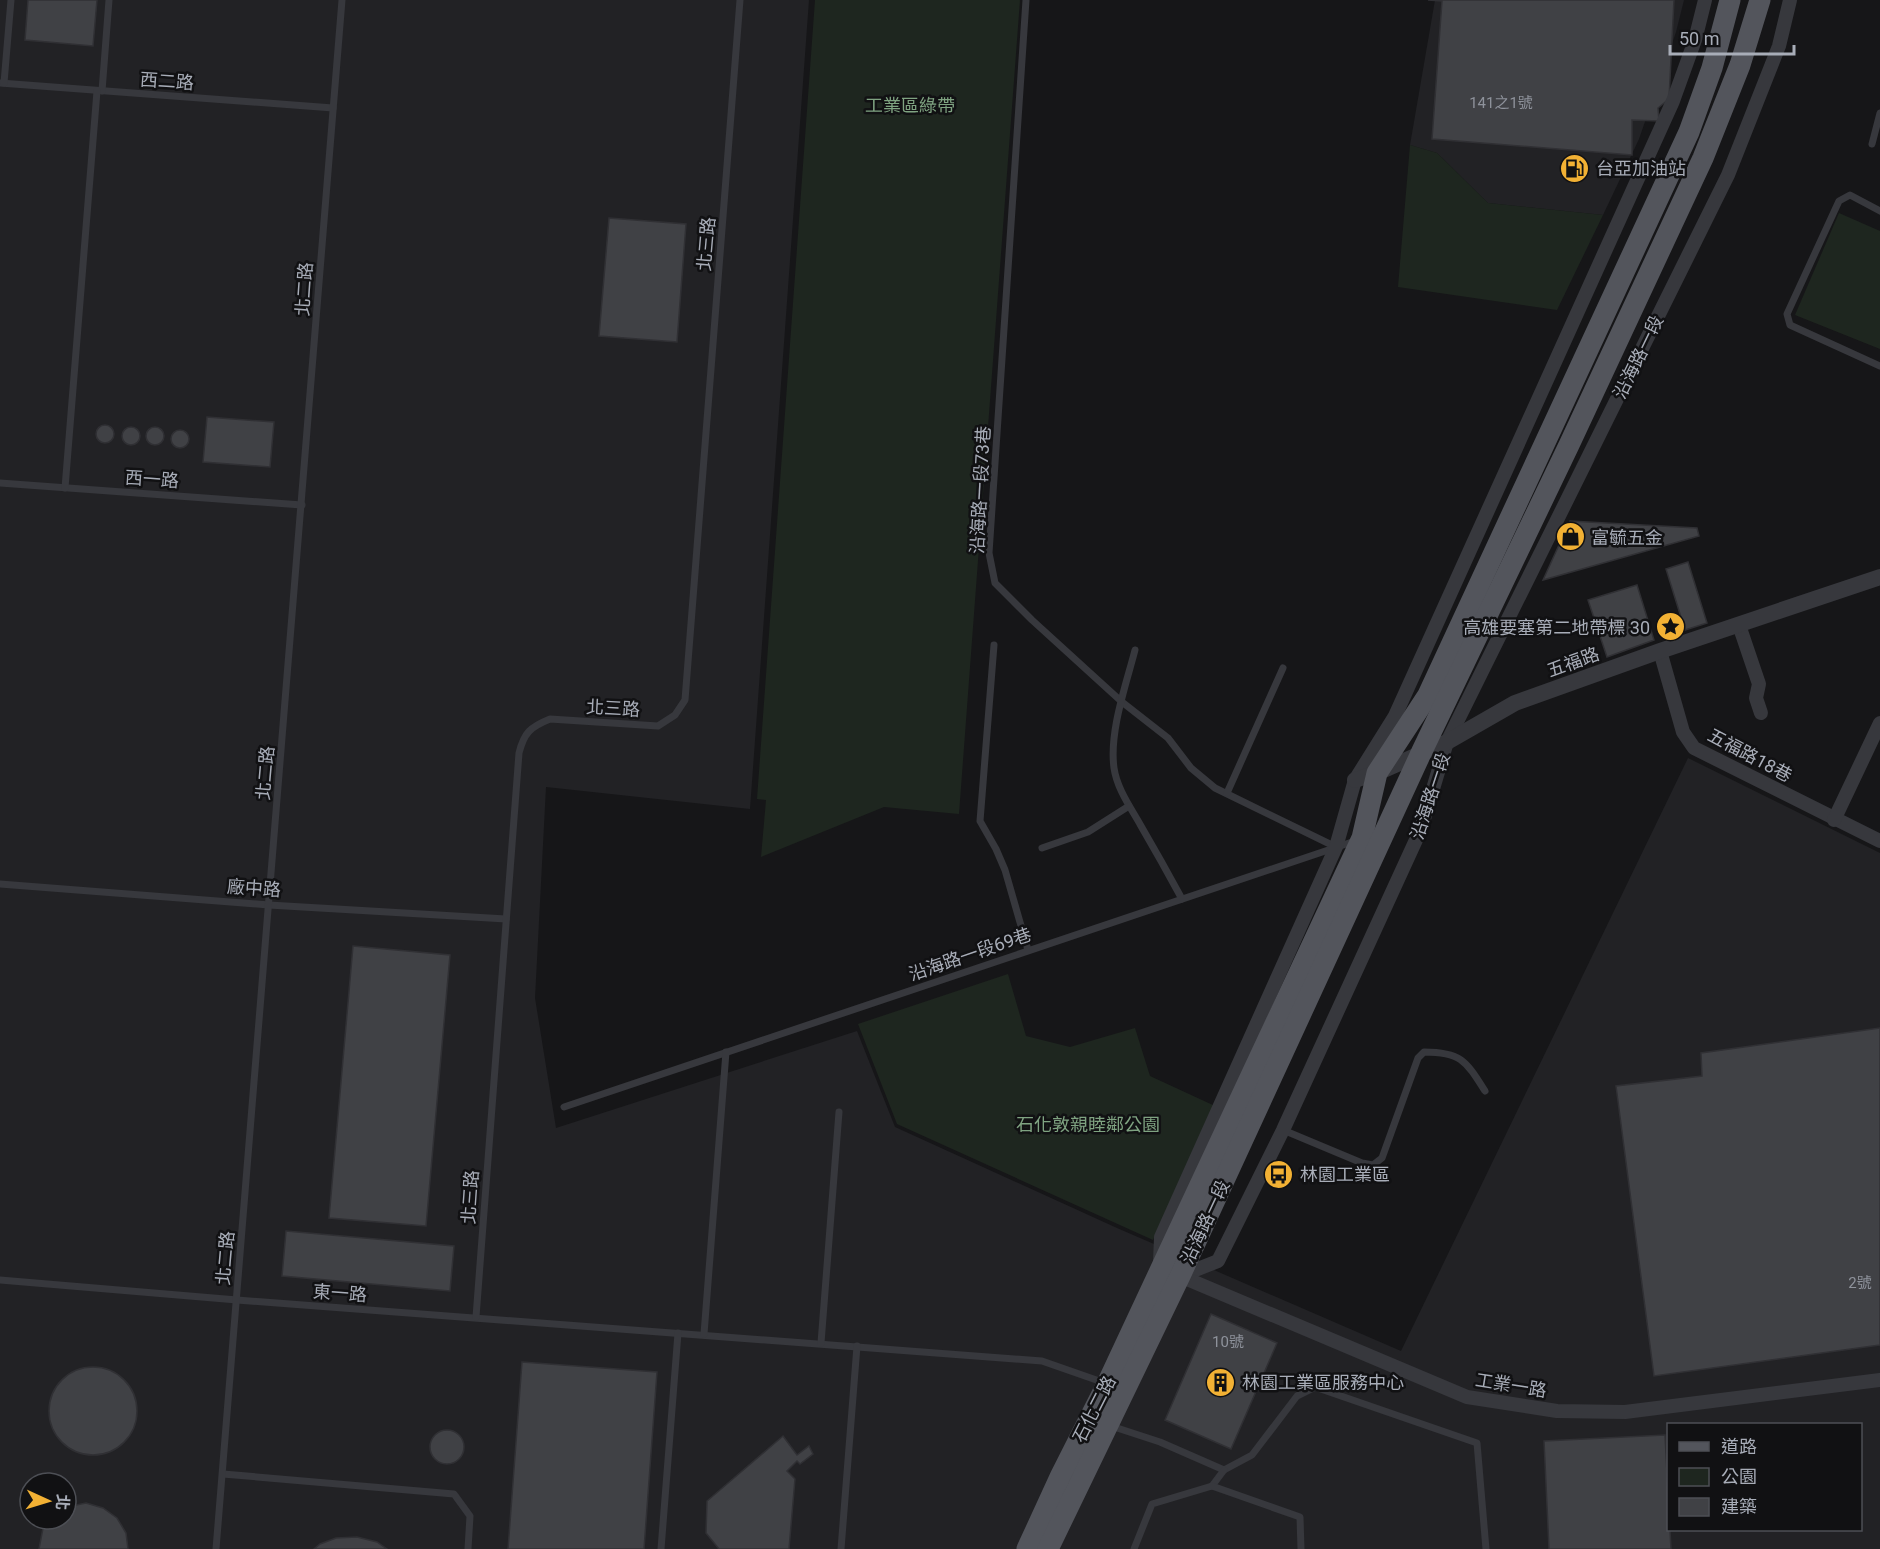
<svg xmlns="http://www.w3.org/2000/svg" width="1880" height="1549" font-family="Roboto,'Noto Sans TC',sans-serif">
	<rect width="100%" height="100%" fill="#161618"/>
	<g fill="#222225" fill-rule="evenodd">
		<path d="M0,0H809L750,809L546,787L535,998L556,1128L857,1031L895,1127L1117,1228L1401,1351L1688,758L1880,853V1549H0ZM1668,1424H1860V1530H1668ZM30,1483H66V1519H30Z"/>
		<path d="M1435,0H1684L1676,32L1639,139L1603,215L1488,203L1437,153L1410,145Z"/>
	</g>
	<g fill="#1e261f">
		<path d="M815,0H1020L959,814L884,807L761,857L766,800L757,799Z"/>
		<path d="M1410,145L1437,153L1488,203L1603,215L1557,310L1398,287Z"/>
		<path d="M1839,213L1880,231V349L1795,315Z"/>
		<path d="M1008,974L1026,1036L1070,1047L1135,1028L1150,1076L1215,1106L1153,1240L897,1124L858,1024Z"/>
	</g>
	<g fill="#404145" stroke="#303034" stroke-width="1.5">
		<path d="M28,0H97L93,46L25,40Z"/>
		<path d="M1428,0H1674L1669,99L1658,108L1659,121L1632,120V155L1432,139L1442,1Z"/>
		<path d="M609,218L686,224L677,342L599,336Z"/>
		<path d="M207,417L274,422L270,467L203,462Z"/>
		<circle cx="105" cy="434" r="9"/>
		<circle cx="155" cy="436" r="9"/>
		<circle cx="131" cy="436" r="9"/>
		<circle cx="180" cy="439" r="9"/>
		<path d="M1570,521L1697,528L1699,536L1543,580Z"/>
		<path d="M1688,562L1707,623L1685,630L1666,569Z"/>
		<path d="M1637,585L1654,640L1607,657L1588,600Z"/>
		<path d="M353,946L450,955L426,1226L329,1218Z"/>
		<path d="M1880,1028V1345L1654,1376L1616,1086L1702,1076L1701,1053Z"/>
		<path d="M286,1231L454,1246L450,1291L282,1276Z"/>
		<path d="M1211,1314L1277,1343L1231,1449L1165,1420Z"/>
		<path d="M522,1362L657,1372L644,1549H508Z"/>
		<circle cx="93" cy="1411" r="44"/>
		<circle cx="447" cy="1447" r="17"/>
		<path d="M1665,1435L1671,1549H1549L1544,1441Z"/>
		<path d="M783,1436L797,1455L809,1446L813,1454L800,1464L797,1461L787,1471L795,1479L789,1549H719L706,1533L707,1501Z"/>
		<path d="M86,1503L103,1508L117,1518L126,1533L128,1549H39L43,1528L50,1519H66V1507Z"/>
		<path d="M357,1537L377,1542L387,1549H314L320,1544L336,1538Z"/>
	</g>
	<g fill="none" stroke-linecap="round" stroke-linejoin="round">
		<g stroke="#37383d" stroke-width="7">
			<path d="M1026,0L989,553L995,583L1032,620L1122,702L1168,738L1191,768L1215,788L1336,847"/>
			<path d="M0,83L333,108"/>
			<path d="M4,83L11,0"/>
			<path d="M102,91L109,0"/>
			<path d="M1872,144L1880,113"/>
			<path d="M1880,211L1850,195L1839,201L1787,314L1790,325L1880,366"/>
			<path d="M0,483L302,505"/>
			<path d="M65,488L97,91"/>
			<path d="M994,645L980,821L996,849L1005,870L1028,950"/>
			<path d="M1135,650C1126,685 1109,732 1114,768C1117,789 1131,808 1141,826C1155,850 1169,875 1182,899"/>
			<path d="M1227,793L1283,668"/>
			<path d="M1042,848L1088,832L1129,806"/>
			<path d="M0,884L269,905L506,919"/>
			<path d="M564,1107L1355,841"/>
			<path d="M1283,1130L1362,1163L1373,1165L1382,1158L1418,1058L1424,1052C1461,1052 1466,1061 1485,1091"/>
			<path d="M0,1280L237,1300L1042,1361L1105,1383"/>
			<path d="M476,1317L519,753C524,733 530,727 550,719L658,726L675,715L685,700L740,0"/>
			<path d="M704,1334L726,1052"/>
			<path d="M821,1343L839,1112"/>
			<path d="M1111,1426L1160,1442L1224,1470L1252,1455L1297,1396L1315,1387L1477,1443L1486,1549"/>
			<path d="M223,1474L454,1494L470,1516L468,1549"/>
			<path d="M1212,1486L1224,1470"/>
			<path d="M216,1549L342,0"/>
			<path d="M661,1549L678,1333"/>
			<path d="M841,1549L857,1346"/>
			<path d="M1134,1549L1152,1504L1212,1486L1300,1517L1301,1549"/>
		</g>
		<g stroke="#37383d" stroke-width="14">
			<path d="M1739,625L1759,684L1756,698L1761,713"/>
			<path d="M1660,651L1683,732L1694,748L1880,841"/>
			<path d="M1834,820L1880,723"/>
			<path d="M1160,1262L1161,1237L1336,847L1355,780L1395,716L1673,101L1695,40L1705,0"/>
			<path d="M1180,1276L1218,1261L1283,1130L1421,829L1447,742L1728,175L1779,46L1790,0"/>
			<path d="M1180,1276L1467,1397L1557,1411L1625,1412L1880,1380"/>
		</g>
		<path stroke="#37383d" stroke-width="16" d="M1355,780L1377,773L1447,742L1515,703L1660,651L1880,577"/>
		<g stroke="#53555c" stroke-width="21">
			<path d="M1027,1549L1061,1475L1107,1384L1362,838L1377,773L1428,695L1689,132L1712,68L1730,0"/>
			<path d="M1048,1549L1180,1276L1422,751L1569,445L1703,158L1740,65L1760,0"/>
		</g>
	</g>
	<defs>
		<symbol id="fuel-disc" viewBox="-11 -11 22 22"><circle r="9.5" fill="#f2b134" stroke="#111113"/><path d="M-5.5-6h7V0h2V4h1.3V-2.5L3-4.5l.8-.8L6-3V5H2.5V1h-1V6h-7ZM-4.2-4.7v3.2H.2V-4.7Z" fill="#111"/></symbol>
		<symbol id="shop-disc" viewBox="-11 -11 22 22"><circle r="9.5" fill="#f2b134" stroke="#111113"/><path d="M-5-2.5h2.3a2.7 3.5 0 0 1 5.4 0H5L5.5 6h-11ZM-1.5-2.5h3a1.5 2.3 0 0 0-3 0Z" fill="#111"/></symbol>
		<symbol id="sight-disc" viewBox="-11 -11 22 22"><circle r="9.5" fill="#f2b134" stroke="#111113"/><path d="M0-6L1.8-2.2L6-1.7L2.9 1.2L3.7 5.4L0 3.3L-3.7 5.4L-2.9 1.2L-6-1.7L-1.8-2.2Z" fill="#111"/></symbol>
		<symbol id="bus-disc" viewBox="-11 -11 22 22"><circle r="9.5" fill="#f2b134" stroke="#111113"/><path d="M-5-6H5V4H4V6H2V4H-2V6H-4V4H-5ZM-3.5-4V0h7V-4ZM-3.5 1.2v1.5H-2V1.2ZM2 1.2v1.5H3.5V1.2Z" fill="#111"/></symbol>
		<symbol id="building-disc" viewBox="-11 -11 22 22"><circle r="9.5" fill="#f2b134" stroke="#111113"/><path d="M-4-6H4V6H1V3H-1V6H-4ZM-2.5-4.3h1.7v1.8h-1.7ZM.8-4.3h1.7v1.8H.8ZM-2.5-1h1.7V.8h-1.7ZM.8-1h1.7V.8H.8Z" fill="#111"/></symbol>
	</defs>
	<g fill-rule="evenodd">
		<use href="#fuel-disc" x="1558" y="152" width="33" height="33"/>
		<use href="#shop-disc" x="1554" y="520" width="33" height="33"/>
		<use href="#sight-disc" x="1654" y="610" width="33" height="33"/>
		<use href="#bus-disc" x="1262" y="1158" width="33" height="33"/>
		<use href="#building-disc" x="1204" y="1366" width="33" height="33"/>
	</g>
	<g text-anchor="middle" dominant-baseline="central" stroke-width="5" stroke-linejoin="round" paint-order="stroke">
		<g font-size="15" fill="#8e929b">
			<text x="1501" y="103">141之1號</text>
			<text x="1860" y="1283">2號</text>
			<text x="1228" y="1342">10號</text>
		</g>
		<g font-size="18" fill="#a8adb8" stroke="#111113">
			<text transform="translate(167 81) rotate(4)">西二路</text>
			<text transform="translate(706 244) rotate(-85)">北三路</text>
			<text transform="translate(304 289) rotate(-86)">北二路</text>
			<text transform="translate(1638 357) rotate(-64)">沿海路一段</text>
			<text transform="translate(152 479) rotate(4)">西一路</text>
			<text transform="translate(980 490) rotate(-87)">沿海路一段73巷</text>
			<text transform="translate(1573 662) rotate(-20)">五福路</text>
			<text transform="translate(613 708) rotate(3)">北三路</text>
			<text transform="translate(1750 755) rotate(28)">五福路18巷</text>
			<text transform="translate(265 773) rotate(-85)">北二路</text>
			<text transform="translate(1430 796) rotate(-72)">沿海路一段</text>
			<text transform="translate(254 888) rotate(4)">廠中路</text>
			<text transform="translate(970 954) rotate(-19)">沿海路一段69巷</text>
			<text transform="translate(470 1197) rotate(-86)">北三路</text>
			<text transform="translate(1205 1222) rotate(-65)">沿海路一段</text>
			<text transform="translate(225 1258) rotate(-85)">北二路</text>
			<text transform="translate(340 1293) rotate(4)">東一路</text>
			<text transform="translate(1511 1385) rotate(9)">工業一路</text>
			<text transform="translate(1094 1409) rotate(-63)">石化二路</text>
		</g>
		<g font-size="18" fill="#7fa381" stroke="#111113">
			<text x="910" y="105">工業區綠帶</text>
			<text x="1088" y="1124">石化敦親睦鄰公園</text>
		</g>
		<g font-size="18" fill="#a8adb8" stroke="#111113" text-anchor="start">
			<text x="1596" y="168">台亞加油站</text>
			<text x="1591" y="537">富毓五金</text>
			<text x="1650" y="627" text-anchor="end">高雄要塞第二地帶標 30</text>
			<text x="1300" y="1174">林園工業區</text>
			<text x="1242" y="1382">林園工業區服務中心</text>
		</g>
	</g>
	<rect x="1667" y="1423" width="195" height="108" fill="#111113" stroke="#4d4f55" stroke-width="1.5"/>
	<rect x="1679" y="1442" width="30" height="9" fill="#53555c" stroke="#4d4f55" stroke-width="1.5"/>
	<text x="1721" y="1453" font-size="18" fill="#a8adb8">道路</text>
	<rect x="1679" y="1468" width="30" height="18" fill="#1e261f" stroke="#4d4f55" stroke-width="1.5"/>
	<text x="1721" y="1483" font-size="18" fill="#a8adb8">公園</text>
	<rect x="1679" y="1498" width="30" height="18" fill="#404145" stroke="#4d4f55" stroke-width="1.5"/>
	<text x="1721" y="1513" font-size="18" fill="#a8adb8">建築</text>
	<g transform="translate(48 1501) rotate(94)"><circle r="28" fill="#111113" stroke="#4d4f55" stroke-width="1.5"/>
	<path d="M0-4.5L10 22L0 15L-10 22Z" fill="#f2b134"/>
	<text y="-9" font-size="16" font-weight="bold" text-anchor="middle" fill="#a8adb8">北</text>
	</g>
	<path d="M1670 45v9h124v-9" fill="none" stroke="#a8adb8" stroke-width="3"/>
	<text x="1679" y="45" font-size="18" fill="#a8adb8" stroke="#111113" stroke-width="4.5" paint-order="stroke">50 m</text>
</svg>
